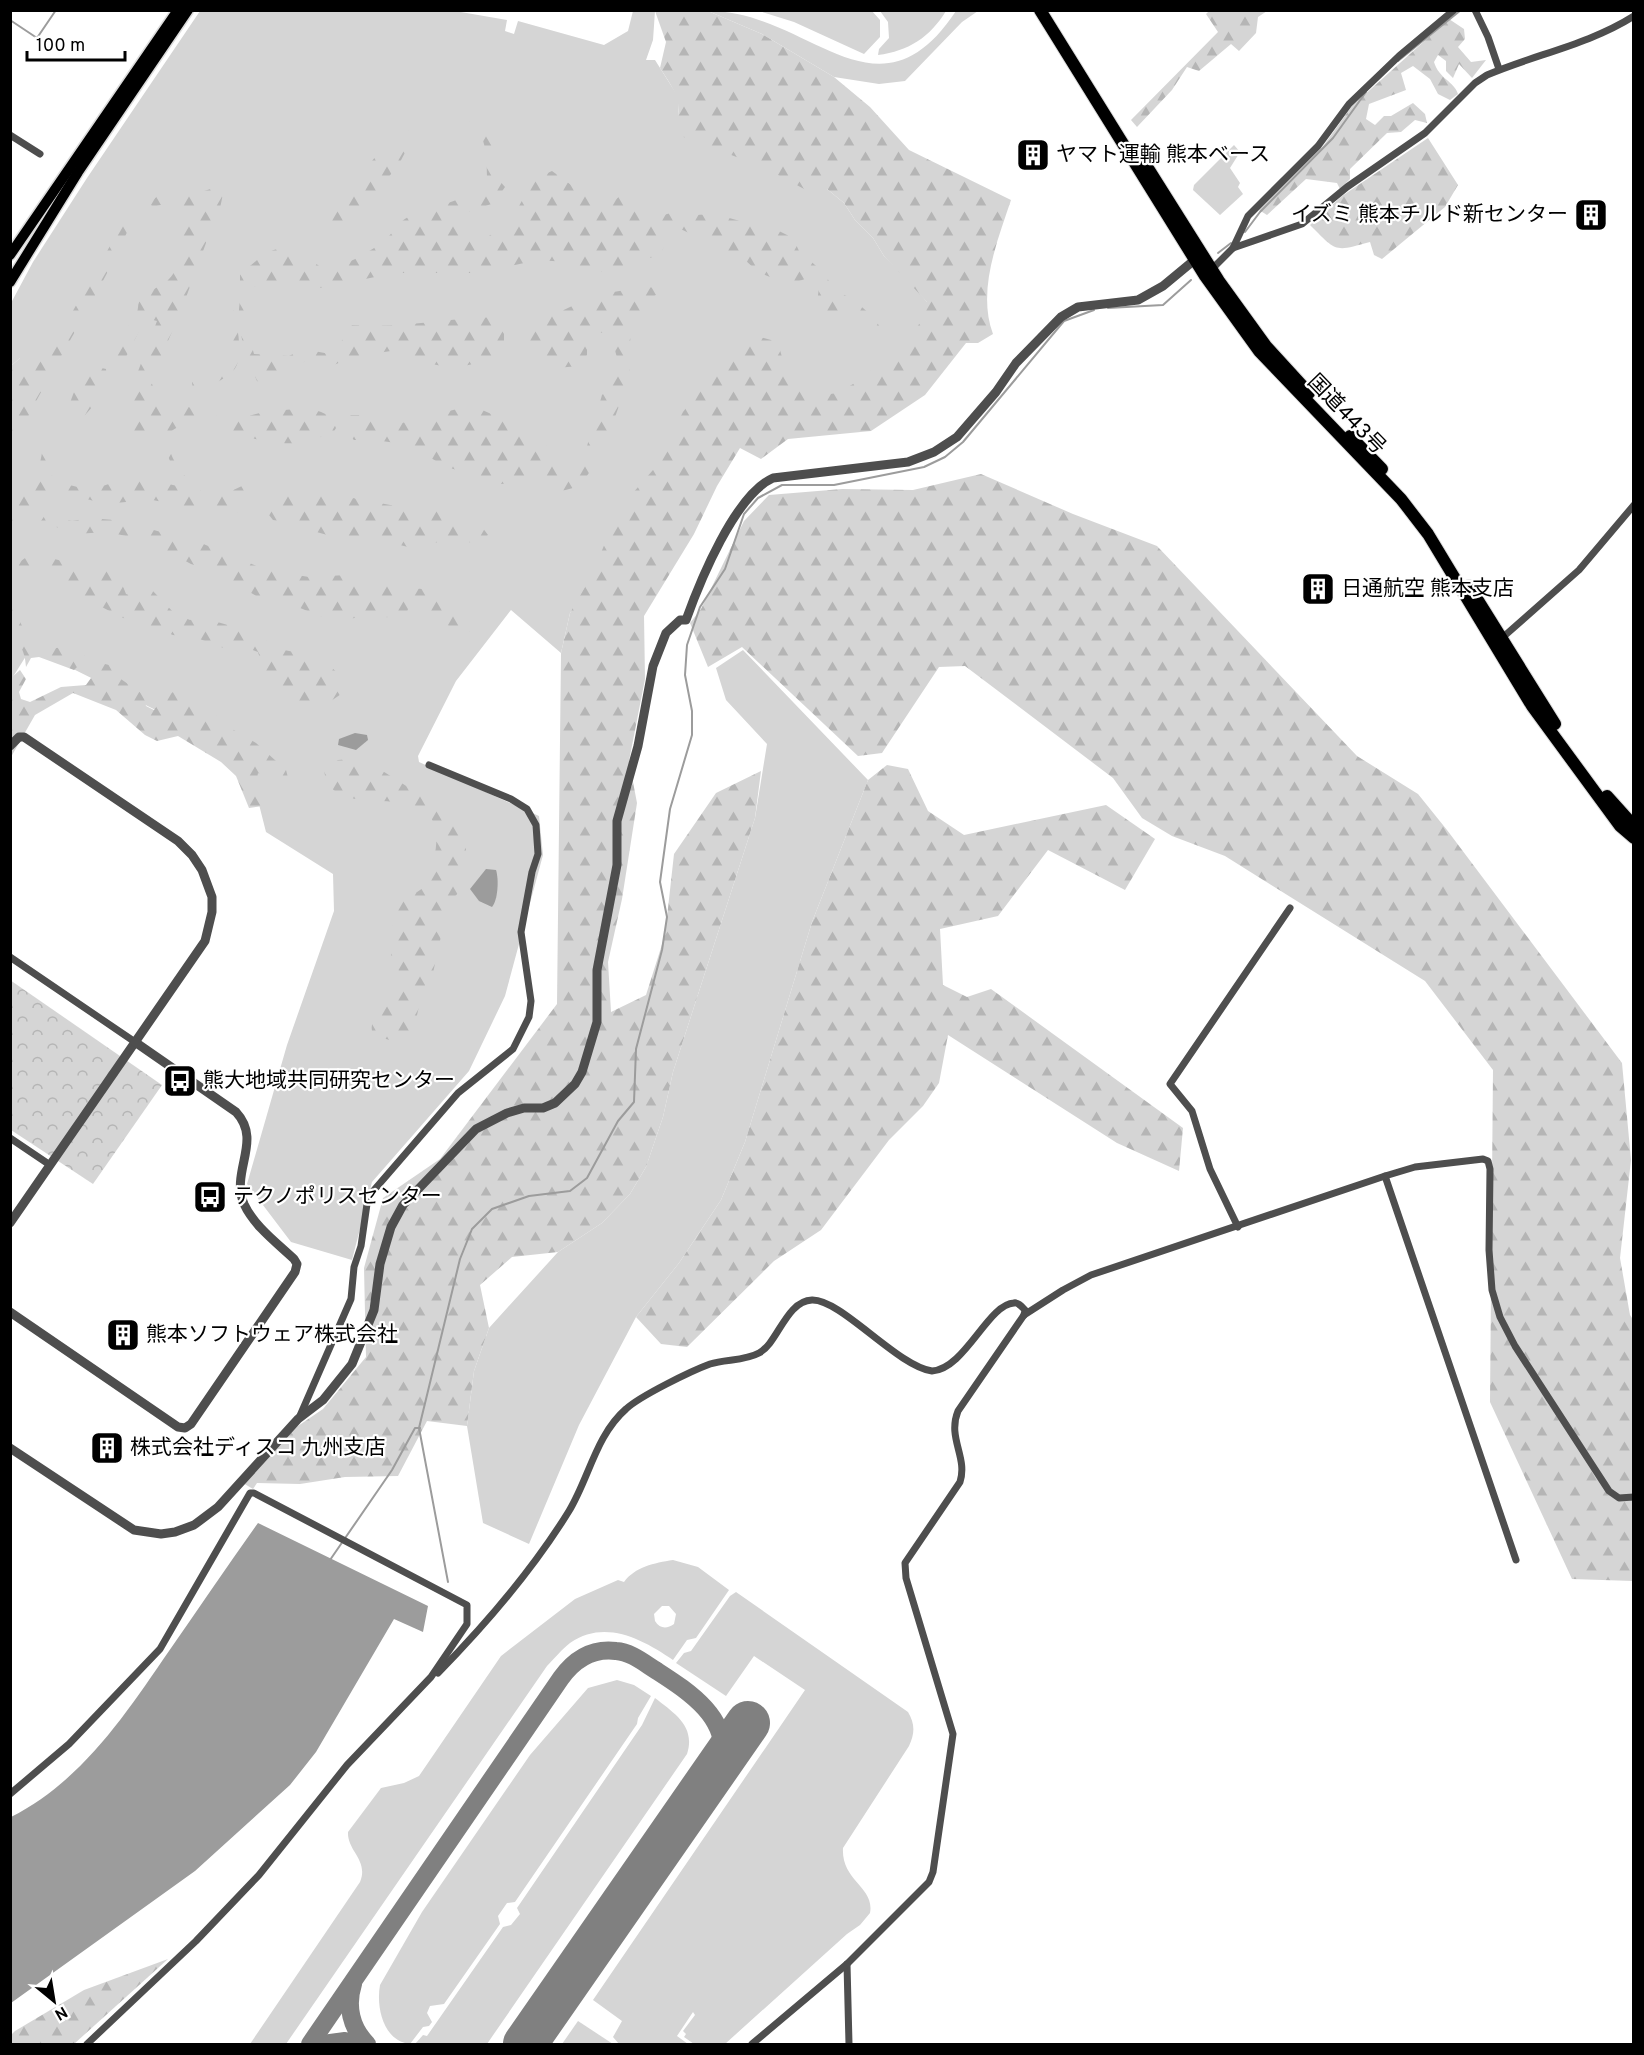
<svg xmlns="http://www.w3.org/2000/svg" width="1644" height="2055" font-family="Overpass,'Noto Sans JP',sans-serif">
	<defs>
		<pattern id="forest-firs" width="22" height="20" patternUnits="userSpaceOnUse" patternTransform="scale(1.5)"><rect width="22" height="20" fill="#d5d5d5"/><path d="M5 1l3.5 6h-7zM16 11l3.5 6h-7z" fill="#b5b5b5"/></pattern>
		<pattern id="park-crowns" width="20" height="18" patternUnits="userSpaceOnUse" patternTransform="scale(1.5)"><rect width="20" height="18" fill="#d5d5d5"/><path d="M2 6a3 3 0 1 1 6 0M12 15a3 3 0 1 1 6 0" fill="none" stroke="#b5b5b5"/></pattern>
	</defs>
	<rect width="100%" height="100%" fill="#fff"/>
	<g fill="#d5d5d5" fill-rule="evenodd">
		<path d="M200,11H455L507,20L505,31L514,34L518,21L604,45L628,31L633,11H655L653,40L646,60H655L679,98L678,120L827,189L844,203L855,220L873,238L884,256L904,275L945,323L820,422L755,357L570,613L561,653L511,610L456,681L418,756L419,762L539,816L543,855L505,996L469,1071L372,1182L352,1260L291,1242L247,1184L287,1045L334,911L333,874L266,832L251,773L238,751L31,648L11,680V414L20,358L11,366V303L33,262L87,178Z"/>
		<path d="M708,11C809,10 877,130 956,11H978L962,22L905,81L879,84L834,77L762,34Z"/>
		<path d="M759,11H872L880,20V37L864,54L794,22Z"/>
		<path d="M880,11H946C930,37 909,51 878,55L879,49L889,38L888,22Z"/>
		<path d="M1234,145L1240,152L1230,168L1240,183L1238,187L1243,194L1220,215L1193,190L1194,185Z"/>
		<path d="M743,650L868,780L812,922L745,1142L721,1200L679,1263L636,1317L579,1425L529,1544L483,1523L467,1426L474,1371L489,1328L558,1252L602,1223L630,1194L646,1167L663,1117L673,1072L755,818L767,744L726,700L716,668Z"/>
		<path d="M673,1560L698,1567L729,1590L696,1638L687,1640L673,1660C642,1639 605,1619 570,1643C562,1649 554,1659 547,1666L286,2044H250L360,1882C369,1860 347,1851 348,1832L381,1788L404,1783L419,1776L501,1656L575,1599L618,1580L624,1582C635,1567 654,1563 673,1560ZM662,1606H669L676,1614L674,1624C667,1629 660,1629 655,1621L654,1614Z"/>
		<path d="M736,1592L908,1712C915,1724 915,1733 909,1746L843,1848C841,1881 875,1887 870,1913L860,1925L847,1934L725,2044H694L684,2037L686,2034L683,2031L695,2015L693,2012L677,2036L688,2044H619L613,2037L622,2021L593,2000L805,1690L754,1656L726,1696L676,1663L684,1653L691,1651L730,1596Z"/>
		<path d="M617,1680L634,1685L651,1696L638,1718L637,1724L515,1902L507,1903L498,1916L500,1924L444,2004L430,2006L427,2013L432,2022L429,2026L423,2027L410,2044C383,2041 376,2007 380,1985L422,1912L530,1755L588,1688Z"/>
		<path d="M655,1698C674,1713 696,1726 687,1754L487,2044H415L423,2035L427,2036L503,1927L511,1925L520,1914L517,1908L642,1725Z"/>
		<path d="M578,2021L613,2044H562Z"/>
	</g>
	<g fill="url(#forest-firs)">
		<path d="M655,11H708L762,34L834,77L870,107L909,150L1011,200C997,242 977,291 993,334L978,343H966L925,395L871,431L788,439L761,459L740,448L717,486L694,534L644,616L645,679L629,761L637,803L622,899L608,962L611,1012L646,995L665,935L674,854L716,793L761,771L755,818L673,1072L663,1117L646,1167L630,1194L602,1223L558,1252L512,1257L480,1285L489,1328L474,1371L467,1426L427,1421L398,1476L345,1477L300,1484L257,1483L253,1489L243,1483L295,1428L323,1409L366,1357L364,1268L383,1198L440,1159L557,1004L561,653L570,613L591,577L610,531L632,494L653,470L683,412L703,386L745,341L756,336L771,340L780,350L786,371L796,387L814,396L838,393L858,381L903,345L923,319L927,302L884,256L873,238L855,220L844,203L827,189L806,190L763,167L673,133C685,103 676,93 660,68L666,42Z"/>
		<path d="M1209,11H1267L1258,17L1256,33L1239,51L1231,44L1199,71L1187,67L1172,90L1137,127L1131,120L1218,32L1206,14Z"/>
		<path d="M1449,19L1464,29L1465,39L1458,47L1471,62L1486,60L1472,78L1459,64L1453,78L1446,71V61L1438,55L1434,62C1439,79 1454,81 1458,94L1450,100L1438,94L1430,79L1413,66L1401,73L1406,90L1369,104L1366,119L1375,125L1384,116H1391L1413,103L1425,114L1427,123L1415,120L1401,132L1387,133L1350,169V179L1340,189L1337,183L1306,179L1267,215L1259,210L1324,145L1352,106Z"/>
		<path d="M476,114L483,117L496,145L498,179L505,187L494,203L455,217V229L463,237H487L509,224L534,179L552,171L600,206L612,203L622,194C636,200 639,211 651,219L680,210L695,215L715,214L740,221L755,219L793,238L799,251L823,272L835,290L854,300L872,316L886,335L888,344L882,343C864,315 847,313 816,312L819,287L808,278L790,284L775,279L758,272L744,259L670,224H663L659,230L666,242L660,255L602,272L583,270L567,262L538,260L479,273H395L315,289L275,283L247,288L240,282V275C275,243 284,239 323,269C346,266 367,254 385,240C393,233 398,222 408,217C434,204 464,203 487,183C487,158 488,134 467,119Z"/>
		<path d="M419,126L399,164L352,223L342,229L328,225L329,214L343,208L360,176L376,156L395,147L404,133Z"/>
		<path d="M1428,138L1458,185L1445,207L1382,259L1374,255L1370,242C1334,252 1337,252 1310,225L1342,196Z"/>
		<path d="M217,187L223,194L220,208L210,223L206,243L181,311L158,364L150,372L149,378L160,400L170,407L181,403L193,391L192,382C201,375 206,379 215,376C245,366 229,328 224,307L225,304L232,305C236,322 247,360 231,373C216,385 198,391 185,406L217,415L214,419C196,417 184,422 169,433C163,458 193,489 214,499L242,486L246,493L237,513L227,517L210,511L137,497L126,502L104,504L63,492L54,494L32,516L11,528V510L24,488L32,483L38,473L43,448L49,447L50,473L57,482L90,490L134,476L186,488L187,485L170,461L157,429L136,440L130,435L128,426L132,416L134,382L157,321L153,320L142,325L122,365L117,368L111,366C104,346 130,330 137,312C139,307 137,303 141,299C150,288 165,287 173,274C180,264 186,236 182,225C179,218 176,216 176,208L164,204L153,207L149,203L160,194L191,195Z"/>
		<path d="M122,225L129,228C101,290 65,347 33,407C23,424 20,444 11,462V366L20,358L50,351Z"/>
		<path d="M644,287L665,288L644,304L630,332L631,364L624,392L611,428L599,444L593,467L580,486L562,491L542,480L501,484L444,466L410,445L375,440H354L345,432L344,422L351,415H370L387,423H402L457,409H480L541,436L558,465L569,467L585,453L602,395L613,384L619,365L613,343L606,333L594,332L587,339V355L579,366L556,368L520,343V331L595,295Z"/>
		<path d="M242,293L246,295L244,319L254,354L289,356L303,349L330,354L339,345L352,325C402,329 451,317 501,317L504,328V346C479,373 431,373 404,349L351,357L330,367L305,361L280,382L268,385L257,381C245,354 233,321 242,293Z"/>
		<path d="M97,367L106,369C108,387 95,405 83,417L75,418L68,411C72,393 80,375 97,367Z"/>
		<path d="M303,409C319,410 330,412 336,428L333,433C322,436 311,441 300,443C286,445 235,438 226,428C249,411 275,410 303,409Z"/>
		<path d="M981,474L1073,514L1157,546L1357,756L1418,794L1447,830L1622,1063L1631,1160L1620,1258L1630,1315L1634,1321L1633,1581L1572,1579L1490,1402L1493,1070L1425,981L1225,856L1172,836L1142,818L1113,778L965,666L939,667L882,753L858,756L742,647L708,667L690,623L701,609L744,521L769,495L842,489L913,490Z"/>
		<path d="M290,494L342,496L417,510L451,508L460,526L482,527L488,535L479,543L442,540L426,547L412,548L364,536H331L273,520L265,510L270,495Z"/>
		<path d="M45,515L72,521L89,518L114,520L150,529L201,543L266,570L309,577L347,575L374,584L422,589L455,616L467,622L481,621L475,632C448,629 434,621 417,600L410,603L407,612L393,617L354,618L341,622L327,619L288,603L258,597L213,571L191,564L148,541L108,532L74,534L41,521Z"/>
		<path d="M28,556L35,557L36,563C32,569 23,573 20,579C9,599 20,640 44,647C59,651 70,643 85,647V659L74,670L39,657L31,658L26,667C25,647 17,644 12,628C5,607 13,583 18,563Z"/>
		<path d="M47,557L96,570L110,567L117,571L126,594L133,596L142,590L151,589L175,614L190,620L200,617L245,630L284,650L320,657L342,677L344,692L331,701L293,712L262,665L258,652L250,649L242,655L197,638L173,635L136,620L123,618L73,592L66,576L45,564L43,559Z"/>
		<path d="M97,662L109,665L115,675L144,695L146,706L154,710L161,700L173,692L184,694L194,702L207,706L227,726L256,743L286,770L290,785L286,789L258,773C255,784 265,792 263,806L249,808L236,776L221,762L178,736L157,741L145,735L116,710L73,693L35,715L11,757V678L20,670L26,679L19,692L21,699L30,702L61,687L86,685L96,671Z"/>
		<path d="M351,759L370,763L422,796L456,824L465,837L466,851L459,892L448,904L433,973L423,989L412,1037L404,1044L386,1039H376C361,1019 389,1008 398,996C400,993 402,987 405,983L391,956L393,943L392,902L395,893L417,892L426,886C476,747 330,840 324,769L338,760Z"/>
		<path d="M887,765L908,769L928,811L964,835L1106,805L1155,839L1125,890L1048,850L998,916L940,929L943,985L967,997L991,989L1183,1128L1179,1171L1117,1143L948,1035L939,1083L923,1106L889,1140L821,1230L774,1261L687,1347L661,1344L636,1317L679,1263L721,1200L745,1142L812,922L868,780Z"/>
		<path d="M168,1959L74,2044H11V2035L15,2031L84,1990Z"/>
	</g>
	<path fill="url(#park-crowns)" d="M10,980L162,1085L93,1184L11,1130Z"/>
	<g fill="#9c9c9c">
		<path d="M355,733L367,735L368,740L356,750L338,745L339,739Z"/>
		<path d="M486,869L496,870C499,879 498,900 492,907L479,901L470,889Z"/>
		<path d="M258,1523L428,1606L423,1632L394,1619L316,1752L290,1785L195,1871L11,2003V1817C82,1781 125,1715 169,1651C199,1608 228,1565 258,1523Z"/>
	</g>
	<g fill="none" stroke-linecap="round" stroke-linejoin="round">
		<g stroke="#9c9c9c" stroke-width="2">
			<path d="M10,20L37,38L56,10"/>
			<path d="M1398,61L1461,10"/>
			<path d="M1245,232L1260,212L1333,138L1366,92"/>
			<path d="M1218,253L1231,243"/>
			<path d="M1108,308L1163,305L1191,280"/>
			<path d="M330,1560L392,1470L415,1428H420"/>
			<path d="M448,1582L419,1428L460,1259L472,1229L492,1209L529,1196L570,1191L587,1178L618,1121L634,1102L636,1049L662,950L667,917L660,882L670,809L692,735V711L685,675L687,645L700,607L725,569L744,514L758,498L782,485H834L924,467L945,457L963,442L1064,321L1094,310"/>
		</g>
		<g stroke="#808080" stroke-width="18">
			<path d="M353,1984C346,2006 351,2028 367,2044"/>
			<path d="M310,2044L561,1678C574,1660 592,1648 616,1651C631,1652 644,1663 657,1671C688,1691 732,1719 721,1763"/>
			<path d="M323,2044L345,2041L361,2044"/>
		</g>
		<path stroke="#808080" stroke-width="44" d="M525,2044L748,1723"/>
		<defs>
			<g id="primary">
				<path d="M10,255L178,10"/>
				<path d="M10,282L78,172L188,10"/>
			</g>
			<g id="trunk">
				<path d="M1040,10L1205,276L1259,351L1401,499L1428,534L1532,706L1620,826L1634,838"/>
				<path d="M1139,154L1219,281L1266,346L1309,393"/>
				<path d="M1350,436L1382,469"/>
				<path d="M1469,586L1555,724"/>
				<path d="M1607,796L1634,826"/>
			</g>
		</defs>
		<use href="#primary" stroke="#dbdbdb" stroke-width="13"/>
		<use href="#trunk" stroke="#dbdbdb" stroke-width="14"/>
		<g stroke="#4e4e4e" stroke-width="7">
			<path d="M1475,10L1488,37L1499,69"/>
			<path d="M10,135L40,154"/>
			<path d="M1233,248L1248,216L1318,146L1349,104L1399,56L1454,10"/>
			<path d="M1212,269L1233,248L1302,224L1347,187L1425,133L1475,83L1487,75C1536,54 1588,45 1634,16"/>
			<path d="M1502,638L1579,570L1634,505"/>
			<path d="M10,957L135,1042"/>
			<path d="M10,1138L50,1165"/>
			<path d="M1385,1176L1516,1560"/>
			<path d="M1238,1227L1210,1169L1192,1111L1170,1084L1290,908"/>
			<path d="M299,1418L351,1299L354,1267L361,1246L368,1197L458,1093L513,1049L529,1017L531,1001L521,932L532,872L538,854L536,825L527,809L511,799L429,765"/>
			<path d="M438,1673C487,1623 532,1571 569,1511C589,1478 596,1435 626,1409C640,1396 691,1371 710,1364C725,1359 745,1361 759,1353C778,1343 786,1301 812,1300C841,1299 897,1366 932,1371C965,1369 988,1304 1014,1303C1018,1302 1022,1307 1025,1310L1024,1315"/>
			<path d="M10,1794L69,1744L160,1649L250,1493H254L467,1605V1624L431,1677L347,1765L259,1875L196,1941L87,2044"/>
			<path d="M847,1964L849,2044"/>
			<path d="M752,2044L847,1964L929,1882L933,1872L953,1734L906,1578L905,1563L960,1482C968,1457 947,1438 958,1411L1024,1315L1063,1290L1091,1275L1385,1176L1415,1167L1483,1159L1488,1161L1490,1169L1489,1250L1492,1290L1500,1317L1515,1346L1609,1491L1619,1498L1634,1497"/>
		</g>
		<g stroke="#4e4e4e" stroke-width="9">
			<path d="M10,746L19,737H24L178,841L192,855L202,870L212,897V912L205,941L10,1223"/>
			<path d="M10,1312L178,1427L185,1428L191,1424L295,1272L297,1264L294,1259C277,1243 254,1226 244,1204C230,1171 263,1141 236,1112L135,1042"/>
			<path d="M10,1448L134,1530L161,1534L175,1532L194,1525L218,1507L298,1419L323,1400L352,1364L374,1310L380,1264L391,1227L403,1205L476,1129L507,1113L524,1108H543L555,1103L575,1084L582,1072L597,1022V970L617,865V821L638,746L653,666L666,633L680,620H686C700,581 735,495 773,478L908,462L934,452L957,437L996,392L1016,363L1061,317L1078,307L1138,300L1163,286L1198,257"/>
		</g>
		<use href="#primary" stroke="#000" stroke-width="10"/>
		<use href="#trunk" stroke="#000" stroke-width="12"/>
	</g>
	<defs>
		<symbol id="building-square" viewBox="-11 -11 22 22"><rect x="-9" y="-9" width="18" height="18" rx="4" fill="#000" stroke="#fff"/><path d="M-4-6H4V6H1V3H-1V6H-4ZM-2.5-4.3h1.7v1.8h-1.7ZM.8-4.3h1.7v1.8H.8ZM-2.5-1h1.7V.8h-1.7ZM.8-1h1.7V.8H.8Z" fill="#fff"/></symbol>
		<symbol id="bus-square" viewBox="-11 -11 22 22"><rect x="-9" y="-9" width="18" height="18" rx="4" fill="#000" stroke="#fff"/><path d="M-5-6H5V4H4V6H2V4H-2V6H-4V4H-5ZM-3.5-4V0h7V-4ZM-3.5 1.2v1.5H-2V1.2ZM2 1.2v1.5H3.5V1.2Z" fill="#fff"/></symbol>
	</defs>
	<g fill-rule="evenodd">
		<use href="#building-square" x="1014" y="136" width="38" height="38"/>
		<use href="#building-square" x="1572" y="196" width="38" height="38"/>
		<use href="#building-square" x="1299" y="570" width="38" height="38"/>
		<use href="#bus-square" x="161" y="1062" width="38" height="38"/>
		<use href="#bus-square" x="191" y="1178" width="38" height="38"/>
		<use href="#building-square" x="104" y="1316" width="38" height="38"/>
		<use href="#building-square" x="88" y="1429" width="38" height="38"/>
	</g>
	<g text-anchor="middle" dominant-baseline="central" stroke-width="4.5" stroke-linejoin="round" paint-order="stroke">
		<g font-size="21" fill="#000" stroke="#fff" text-anchor="start">
			<text x="1056" y="155">ヤマト運輸 熊本ベース</text>
			<text x="1568" y="215" text-anchor="end">イズミ 熊本チルド新センター</text>
			<text x="1341" y="589">日通航空 熊本支店</text>
			<text x="203" y="1081">熊大地域共同研究センター</text>
			<text x="233" y="1197">テクノポリスセンター</text>
			<text x="146" y="1335">熊本ソフトウェア株式会社</text>
			<text x="130" y="1448">株式会社ディスコ 九州支店</text>
		</g>
		<g font-size="21" fill="#000" stroke="#fff">
			<text transform="translate(1346 415) rotate(46)">国道443号</text>
		</g>
	</g>
	<rect width="1644" height="2055" fill="none" stroke="#000000" stroke-width="24"/>
	<g transform="translate(54 2001) rotate(150)" stroke="#ffffff" stroke-width="4.5" paint-order="stroke">
	<path d="M0-4.5L10 22L0 15L-10 22Z" fill="#000000"/>
	<text y="-9" font-size="16" font-weight="bold" text-anchor="middle" fill="#000000">N</text>
	</g>
	<path d="M27 51v9h98v-9" fill="none" stroke="#000000" stroke-width="3"/>
	<text x="36" y="51" font-size="18" fill="#000000" stroke="#ffffff" stroke-width="4.5" paint-order="stroke">100 m</text>
</svg>
